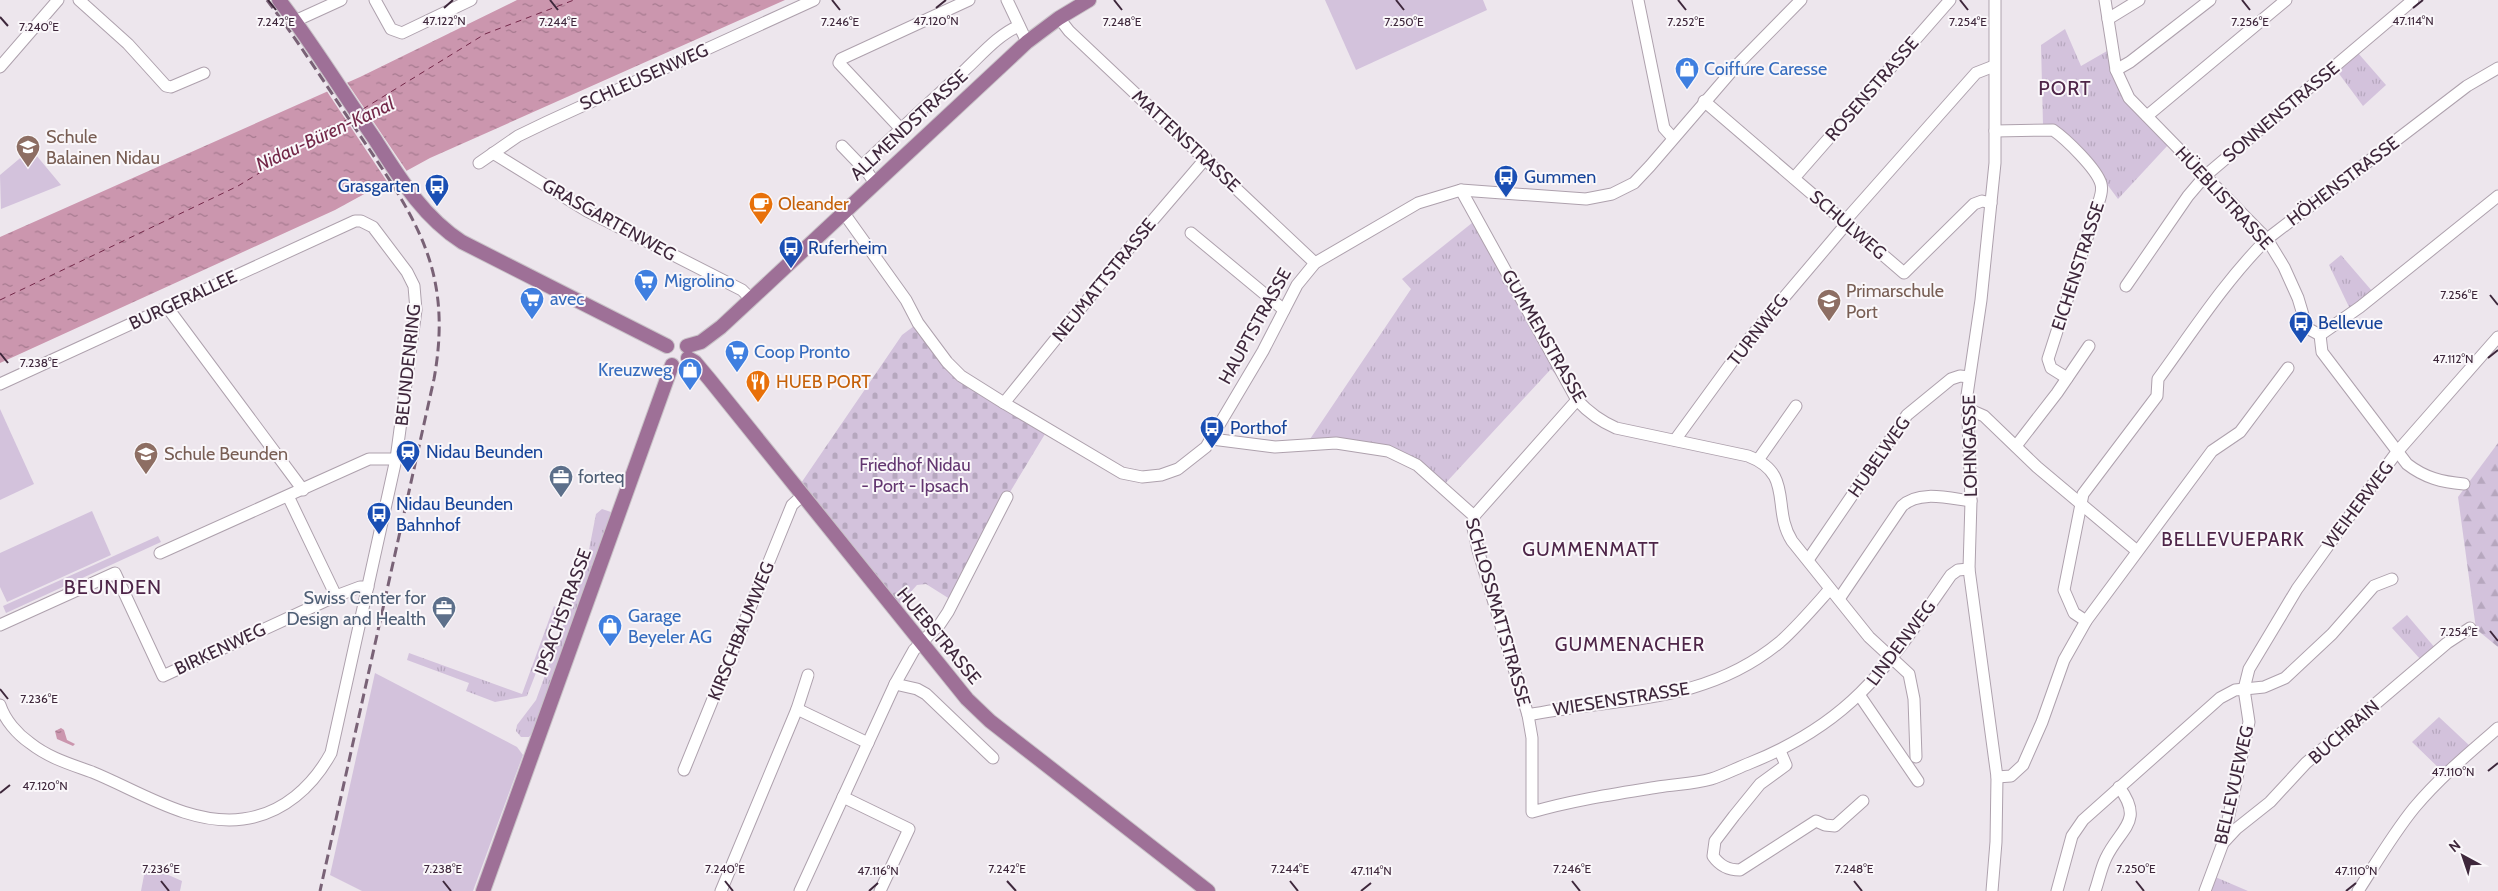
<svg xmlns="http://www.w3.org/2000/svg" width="2498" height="891" font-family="Cabin,sans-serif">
	<defs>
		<pattern id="grass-tufts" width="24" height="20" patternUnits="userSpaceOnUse" patternTransform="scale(1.25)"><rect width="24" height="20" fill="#d3c2dc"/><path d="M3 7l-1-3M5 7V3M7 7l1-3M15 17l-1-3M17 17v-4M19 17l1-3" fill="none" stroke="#b6a7be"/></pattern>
		<pattern id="forest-firs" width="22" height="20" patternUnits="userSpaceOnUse" patternTransform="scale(1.25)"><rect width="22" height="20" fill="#d3c2dc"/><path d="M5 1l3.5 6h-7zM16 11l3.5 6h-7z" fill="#b6a7be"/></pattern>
		<pattern id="cemetery-stones" width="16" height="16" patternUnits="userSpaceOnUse" patternTransform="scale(1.25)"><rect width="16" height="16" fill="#d3c2dc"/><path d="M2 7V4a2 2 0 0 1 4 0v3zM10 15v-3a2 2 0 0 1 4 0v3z" fill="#b6a7be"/></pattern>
		<pattern id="water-ripples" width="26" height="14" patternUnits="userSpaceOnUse" patternTransform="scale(1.25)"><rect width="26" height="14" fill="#cb96ae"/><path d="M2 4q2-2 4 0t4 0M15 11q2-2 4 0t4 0" fill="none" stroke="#a67a8f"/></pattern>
	</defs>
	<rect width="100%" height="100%" fill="#ede6ed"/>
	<g fill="url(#grass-tufts)">
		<path d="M2065,29L2081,66L2107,51L2116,83L2130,107L2169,144L2118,199L2089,160L2043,125L2041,45Z"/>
		<path d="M2358,53L2386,85L2363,106L2337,71Z"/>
		<path d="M1477,219L1577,400L1551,369L1442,487L1388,451L1306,445L1411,289L1402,279Z"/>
		<path d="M2341,255L2372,291L2350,309L2329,265Z"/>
		<path d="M602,509L611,512L582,602L534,731L529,737H521L516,731L517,725L536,700L587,560L596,514Z"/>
		<path d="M554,606L560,611L527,696L495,702L466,691L469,683L407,660L409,653L522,694Z"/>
		<path d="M2407,615L2436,649L2421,660L2392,628Z"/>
		<path d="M2439,717L2471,747L2443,772L2412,742Z"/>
		<path d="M2213,876L2248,891H2209Z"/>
	</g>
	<path fill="url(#forest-firs)" d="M2498,443V647L2476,629L2458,497Z"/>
	<path fill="url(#cemetery-stones)" d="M918,323L947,362L1048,429L1007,497L953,601L926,584L917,585L898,606L797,489L902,335Z"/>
	<g fill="#d3c2dc">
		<path d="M1325,0H1483L1487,10L1356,70Z"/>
		<path d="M31,149L61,185L1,209L0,175Z"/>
		<path d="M0,409L34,484L0,500Z"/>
		<path d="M92,511L111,555L7,602L0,587V553Z"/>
		<path d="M158,536L161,542L6,613L3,606Z"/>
		<path d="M375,673L517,747L523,755L473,891H362L330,875Z"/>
		<path d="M146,865L182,881L180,891H141Z"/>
	</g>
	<g fill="url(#water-ripples)">
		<path d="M517,0H785L430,158L335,210L0,363V237L360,77Z"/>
		<path d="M61,728L64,730L67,740L75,744L73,746L57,739L55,731Z"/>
	</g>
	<path fill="#ede6ed" d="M346,81L408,173L388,183L326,90Z"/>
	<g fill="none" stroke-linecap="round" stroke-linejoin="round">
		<g stroke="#732849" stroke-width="1" stroke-dasharray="6 5" stroke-linecap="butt">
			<path d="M363,109L485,34L574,0"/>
			<path d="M0,300L238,186L351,117"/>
		</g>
		<defs>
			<g id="minor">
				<path d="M79,0L128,44L166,86L171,87L204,73"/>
				<path d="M375,0L391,29L402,33L471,0"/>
				<path d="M1007,0L1027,42"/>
				<path d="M1638,0L1664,128L1673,138"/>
				<path d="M2105,0L2116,70L2129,98L2267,239L2284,267L2298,298L2307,328L2320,335"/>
				<path d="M1059,18L1069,31L1315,263"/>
				<path d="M2108,19L2139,0"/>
				<path d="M295,21L341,0"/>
				<path d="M0,67L58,0"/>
				<path d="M2116,70L2130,62L2210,0"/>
				<path d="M1704,101L1904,273L1974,204L1982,201L1991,203"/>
				<path d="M2147,116L2286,0"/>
				<path d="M900,128L839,63L841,59L969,0"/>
				<path d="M1995,131L2053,130C2066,139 2097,169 2101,184C2103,191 2100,198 2098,204L2048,359L2051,368L2067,378"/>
				<path d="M842,146L868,173L875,183"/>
				<path d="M493,153L587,211L742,290L751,299"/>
				<path d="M479,163L518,136L547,122L814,0"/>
				<path d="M862,166C896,133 931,101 966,69C982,54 999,34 1019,26"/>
				<path d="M1794,178L1950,0"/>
				<path d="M1461,190L1577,400C1589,413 1600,421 1616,428L1748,456C1795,474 1771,508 1792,541L1869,637L1909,674L1914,699L1916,757"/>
				<path d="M843,212L906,300L918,323L947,362L961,376L1004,403L1122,473L1142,477L1161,475L1178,469L1206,447L1263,351L1297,285L1315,263L1418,203L1461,190L1586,199L1612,194L1634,183L1650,166L1737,65L1801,0"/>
				<path d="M1191,233L1284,310"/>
				<path d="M2126,286L2188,196L2205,176L2413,0"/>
				<path d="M167,307L303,490"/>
				<path d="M2320,335L2360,307L2498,196"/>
				<path d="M2320,335L2322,352L2407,464C2425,478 2442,482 2464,484"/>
				<path d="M0,384L355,221H361L373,227L407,272L414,286L416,310L396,459L331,753C313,786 283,814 243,819C190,826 139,791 92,772C70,764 49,758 30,743C17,734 5,720 0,705"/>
				<path d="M1004,403L1135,241L1206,158"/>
				<path d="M1968,409L1984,416L2037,467L2137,551"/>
				<path d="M1212,439L1275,447L1336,443L1388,451L1417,465L1474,516"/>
				<path d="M1675,440L1748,340L1842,229L1844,222L1976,73L1994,66"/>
				<path d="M2016,446L2057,393L2089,346"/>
				<path d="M1758,460L1796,406"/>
				<path d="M288,496L336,596"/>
				<path d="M1474,516L1473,528L1478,550L1528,715L1532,738V812C1573,800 1615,794 1658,787C1675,784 1694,784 1711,779C1724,775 1737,768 1750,763C1855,721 1889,664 1951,575L1958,570L1969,569"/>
				<path d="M1474,516L1577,400"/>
				<path d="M160,553L369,459H396"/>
				<path d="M1808,560L1907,415L1951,379L1960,376L1969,377"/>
				<path d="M1839,599L1902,506C1919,490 1948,498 1971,501"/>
				<path d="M2086,621L2074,613L2064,590L2083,494L2157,396L2158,379C2193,331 2225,281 2267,239L2467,86L2498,68"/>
				<path d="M0,625L115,573L163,676L336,596L360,587H368"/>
				<path d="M895,684L917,689L926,694L993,758"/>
				<path d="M1860,696L1918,781"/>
				<path d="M797,709L808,675"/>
				<path d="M1528,715C1618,697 1704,705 1780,642C1798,626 1814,607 1830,589"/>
				<path d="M1780,751L1786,765L1760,784L1734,816L1715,841L1713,856C1720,866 1728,870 1740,870L1816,821L1825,825L1835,826L1863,801"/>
				<path d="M684,770L792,505L803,495"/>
				<path d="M1997,777L2011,776L2023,765L2042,722L2064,660L2086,621L2212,451L2240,432L2288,368"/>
				<path d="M843,797L909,829L880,891"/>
				<path d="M2223,843L2236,829L2270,802L2306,763L2447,643L2470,628"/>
				<path d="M721,891L797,709L868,743"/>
				<path d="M800,891L895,684L914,650L940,624L948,612L1007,497"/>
				<path d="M1992,891L1996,842L1997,777L1969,569L1971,501L1967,395L1981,300L1995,163V0"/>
				<path d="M2057,891L2072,836L2083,820L2220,698L2235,690L2264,687L2285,678L2332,634L2374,586L2392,579"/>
				<path d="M2095,891C2099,880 2101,868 2106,858C2120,828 2145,822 2119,787"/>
				<path d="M2205,891L2223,843L2249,722L2244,689L2249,669L2297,589L2361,500L2397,452L2498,337"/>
				<path d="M2358,891C2376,863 2393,834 2414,808C2439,778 2469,753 2498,728"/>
			</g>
			<g id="major">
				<path d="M279,0C313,44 342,92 374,138C399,177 422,216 462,242L667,346"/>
				<path d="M687,346L701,342L721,327L1027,42L1059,18L1089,0"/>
				<path d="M688,358L695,362L710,380L967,699L990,721L1208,891"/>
				<path d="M483,891L672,365"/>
			</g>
		</defs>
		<use href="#minor" stroke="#aea1ad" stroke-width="13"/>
		<use href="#major" stroke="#c9c3c8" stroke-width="16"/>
		<use href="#minor" stroke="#fff" stroke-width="11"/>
		<use href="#major" stroke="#9e7097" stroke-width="14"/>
		<path stroke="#796276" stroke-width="3" stroke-dasharray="10 5" stroke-linecap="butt" d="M267,0C298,41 326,85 355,128C414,216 454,268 434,379L320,891"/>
	</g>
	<path fill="none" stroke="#3e273b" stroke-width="2" d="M268,0L276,10M550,0L558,10M832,0L840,10M1114,0L1122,10M1396,0L1404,10M1678,0L1686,10M1960,0L1968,10M2242,0L2250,10M444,8L453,0M936,8L946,0M2413,8L2423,0M0,17L8,26M2490,295L2498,305M0,353L8,363M2488,358L2498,350M2490,631L2498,641M0,689L8,699M2488,771L2498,763M0,793L10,785M161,881L169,891M443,881L451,891M725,881L733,891M1007,881L1016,891M1290,881L1298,891M1572,881L1580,891M1854,881L1862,891M2136,881L2144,891M869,891L878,883M1361,891L1371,883M2346,891L2356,883"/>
	<defs>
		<symbol id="shop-pin" viewBox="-11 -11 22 30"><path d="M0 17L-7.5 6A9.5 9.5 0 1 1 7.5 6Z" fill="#3f7fe0" stroke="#faf7fa"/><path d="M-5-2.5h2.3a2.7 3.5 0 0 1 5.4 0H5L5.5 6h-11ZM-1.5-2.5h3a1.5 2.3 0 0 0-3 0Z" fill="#fff"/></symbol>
		<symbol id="school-pin" viewBox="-11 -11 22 30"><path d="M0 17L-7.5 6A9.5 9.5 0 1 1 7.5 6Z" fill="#8d6e63" stroke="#faf7fa"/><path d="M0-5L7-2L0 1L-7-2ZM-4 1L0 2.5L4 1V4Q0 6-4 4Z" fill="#fff"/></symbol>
		<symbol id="bus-pin" viewBox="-11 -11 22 30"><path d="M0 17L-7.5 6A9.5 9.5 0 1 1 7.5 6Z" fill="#1a4fb4" stroke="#faf7fa"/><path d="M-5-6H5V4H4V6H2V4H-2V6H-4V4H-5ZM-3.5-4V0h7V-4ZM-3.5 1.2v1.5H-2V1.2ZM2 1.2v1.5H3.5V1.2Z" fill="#fff"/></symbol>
		<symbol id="cafe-pin" viewBox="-11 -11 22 30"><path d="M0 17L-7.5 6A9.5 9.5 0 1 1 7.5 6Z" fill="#e8710a" stroke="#faf7fa"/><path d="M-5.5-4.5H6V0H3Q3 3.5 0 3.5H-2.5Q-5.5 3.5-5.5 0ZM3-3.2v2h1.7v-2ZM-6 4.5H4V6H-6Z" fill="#fff"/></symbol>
		<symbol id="supermarket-pin" viewBox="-11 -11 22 30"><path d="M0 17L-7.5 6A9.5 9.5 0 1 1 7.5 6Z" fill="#3f7fe0" stroke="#faf7fa"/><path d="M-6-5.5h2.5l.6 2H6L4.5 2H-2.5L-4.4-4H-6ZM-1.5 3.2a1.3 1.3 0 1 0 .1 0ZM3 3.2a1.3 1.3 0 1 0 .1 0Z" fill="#fff"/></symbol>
		<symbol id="restaurant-pin" viewBox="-11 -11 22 30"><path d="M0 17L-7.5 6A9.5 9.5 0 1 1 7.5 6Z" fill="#e8710a" stroke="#faf7fa"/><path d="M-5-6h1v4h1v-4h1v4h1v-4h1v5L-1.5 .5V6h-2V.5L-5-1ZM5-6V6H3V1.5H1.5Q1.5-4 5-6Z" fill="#fff"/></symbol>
		<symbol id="station-pin" viewBox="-11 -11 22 30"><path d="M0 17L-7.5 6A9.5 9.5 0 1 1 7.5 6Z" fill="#1a4fb4" stroke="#faf7fa"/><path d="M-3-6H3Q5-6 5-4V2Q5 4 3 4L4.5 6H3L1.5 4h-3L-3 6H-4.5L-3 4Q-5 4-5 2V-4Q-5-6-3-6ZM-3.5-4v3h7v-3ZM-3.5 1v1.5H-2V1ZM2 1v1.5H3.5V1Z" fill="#fff"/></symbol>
		<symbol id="office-pin" viewBox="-11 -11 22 30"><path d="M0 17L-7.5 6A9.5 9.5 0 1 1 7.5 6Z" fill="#5c6f8a" stroke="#faf7fa"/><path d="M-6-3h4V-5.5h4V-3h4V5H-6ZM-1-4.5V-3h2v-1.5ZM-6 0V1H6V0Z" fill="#fff"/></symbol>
	</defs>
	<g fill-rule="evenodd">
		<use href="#shop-pin" x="1673" y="55" width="28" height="38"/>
		<use href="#school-pin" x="14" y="133" width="28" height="38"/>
		<use href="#bus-pin" x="1492" y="163" width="28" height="38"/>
		<use href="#bus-pin" x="423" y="172" width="28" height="38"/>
		<use href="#cafe-pin" x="747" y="190" width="28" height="38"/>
		<use href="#bus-pin" x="777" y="234" width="28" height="38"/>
		<use href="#supermarket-pin" x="632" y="267" width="28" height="38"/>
		<use href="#supermarket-pin" x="518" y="285" width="28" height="38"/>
		<use href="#school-pin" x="1815" y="287" width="28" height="38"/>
		<use href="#bus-pin" x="2287" y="309" width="28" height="38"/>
		<use href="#supermarket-pin" x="723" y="338" width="28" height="38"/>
		<use href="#shop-pin" x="676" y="356" width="28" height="38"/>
		<use href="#restaurant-pin" x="744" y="368" width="28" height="38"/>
		<use href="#bus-pin" x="1198" y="414" width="28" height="38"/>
		<use href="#station-pin" x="394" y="438" width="28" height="38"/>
		<use href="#school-pin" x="132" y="440" width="28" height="38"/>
		<use href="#office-pin" x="547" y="463" width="28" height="38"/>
		<use href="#bus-pin" x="365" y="500" width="28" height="38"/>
		<use href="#office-pin" x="430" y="594" width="28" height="38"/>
		<use href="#shop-pin" x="596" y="612" width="28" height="38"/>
	</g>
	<g text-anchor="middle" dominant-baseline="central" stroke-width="4" stroke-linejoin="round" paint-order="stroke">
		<g font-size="18" fill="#366cbe" stroke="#faf7fa" text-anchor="start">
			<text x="1704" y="69">Coiffure Caresse</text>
			<text x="664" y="281">Migrolino</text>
			<text x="550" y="299">avec</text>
			<text x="754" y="352">Coop Pronto</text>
			<text x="672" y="370" text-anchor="end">Kreuzweg</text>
			<text x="628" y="616">Garage<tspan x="628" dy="21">Beyeler AG</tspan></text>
		</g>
		<g font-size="18" fill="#3e273b" stroke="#faf7fa">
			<text transform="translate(644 77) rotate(-24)">SCHLEUSENWEG</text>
			<text transform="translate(1872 89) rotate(-49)">ROSENSTRASSE</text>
			<text transform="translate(2281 112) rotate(-40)">SONNENSTRASSE</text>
			<text transform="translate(909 125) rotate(-43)">ALLMENDSTRASSE</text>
			<text transform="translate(1186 141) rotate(43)">MATTENSTRASSE</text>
			<text transform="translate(2343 181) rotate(-37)">HÖHENSTRASSE</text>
			<text transform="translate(2224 198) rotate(47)">HÜEBLISTRASSE</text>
			<text transform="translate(609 220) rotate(29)">GRASGARTENWEG</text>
			<text transform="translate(1848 225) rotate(41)">SCHULWEG</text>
			<text transform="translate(2078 266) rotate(-72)">EICHENSTRASSE</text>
			<text transform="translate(1104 280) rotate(-51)">NEUMATTSTRASSE</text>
			<text transform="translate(183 300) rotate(-25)">BURGERALLEE</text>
			<text transform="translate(1255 326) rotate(-61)">HAUPTSTRASSE</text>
			<text transform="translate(1758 330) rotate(-52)">TURNWEG</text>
			<text transform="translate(1544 336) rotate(60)">GUMMENSTRASSE</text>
			<text transform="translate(408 365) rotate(-84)">BEUNDENRING</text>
			<text transform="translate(1970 446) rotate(-91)">LOHNGASSE</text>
			<text transform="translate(1879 457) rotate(-55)">HUBELWEG</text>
			<text transform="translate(2358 505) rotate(-53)">WEIHERWEG</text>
			<text transform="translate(563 612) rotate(-70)">IPSACHSTRASSE</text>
			<text transform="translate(1498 612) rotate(74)">SCHLOSSMATTSTRASSE</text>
			<text transform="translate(741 631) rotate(-68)">KIRSCHBAUMWEG</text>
			<text transform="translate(939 636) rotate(50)">HUEBSTRASSE</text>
			<text transform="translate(1901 643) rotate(-53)">LINDENWEG</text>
			<text transform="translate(220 649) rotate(-25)">BIRKENWEG</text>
			<text transform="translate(1621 699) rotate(-9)">WIESENSTRASSE</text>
			<text transform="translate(2344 732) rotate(-41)">BUCHRAIN</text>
			<text transform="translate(2234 785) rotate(-77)">BELLEVUEWEG</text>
		</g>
		<g font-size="18" fill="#785e54" stroke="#faf7fa" text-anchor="start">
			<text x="46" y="137">Schule<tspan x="46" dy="21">Balainen Nidau</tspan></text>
			<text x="1846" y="291">Primarschule<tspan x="1846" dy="21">Port</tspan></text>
			<text x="164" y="454">Schule Beunden</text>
		</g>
		<g font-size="18" fill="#164399" stroke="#faf7fa" text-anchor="start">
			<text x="1524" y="177">Gummen</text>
			<text x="420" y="186" text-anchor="end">Grasgarten</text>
			<text x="808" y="248">Ruferheim</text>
			<text x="2318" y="323">Bellevue</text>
			<text x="1230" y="428">Porthof</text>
			<text x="426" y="452">Nidau Beunden</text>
			<text x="396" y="504">Nidau Beunden<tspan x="396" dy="21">Bahnhof</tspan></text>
		</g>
		<g font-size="18" fill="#c56008" stroke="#faf7fa" text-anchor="start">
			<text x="778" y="204">Oleander</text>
			<text x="776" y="382">HUEB PORT</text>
		</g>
		<g font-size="18" fill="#633670" stroke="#faf7fa">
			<text x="915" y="465">Friedhof Nidau<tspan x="915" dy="21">- Port - Ipsach</tspan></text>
		</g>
		<g font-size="18" fill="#4e5e75" stroke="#faf7fa" text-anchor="start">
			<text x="578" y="477">forteq</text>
			<text x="426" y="598" text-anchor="end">Swiss Center for<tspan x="426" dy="21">Design and Health</tspan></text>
		</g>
		<g font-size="19" font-style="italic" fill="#732849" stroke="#faf7fa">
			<text transform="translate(325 134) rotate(-25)">Nidau-Büren-Kanal</text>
		</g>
		<g font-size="19" letter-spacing="1" fill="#4e2548" stroke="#faf7fa">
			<text x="2233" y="539">BELLEVUEPARK</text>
			<text x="1591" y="549">GUMMENMATT</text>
			<text x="1630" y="644">GUMMENACHER</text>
		</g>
		<g font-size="20" letter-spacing="1" fill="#4e2548" stroke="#faf7fa">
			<text x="2065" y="88">PORT</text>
			<text x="113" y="587">BEUNDEN</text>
		</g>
	</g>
	<g font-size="12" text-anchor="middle" fill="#3e273b" stroke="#faf7fa" stroke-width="4" stroke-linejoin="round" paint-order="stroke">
		<text x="444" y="25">47.122°N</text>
		<text x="936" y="25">47.120°N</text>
		<text x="2413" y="25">47.114°N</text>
		<text x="276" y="26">7.242°E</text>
		<text x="558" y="26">7.244°E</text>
		<text x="840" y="26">7.246°E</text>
		<text x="1122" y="26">7.248°E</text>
		<text x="1404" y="26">7.250°E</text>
		<text x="1686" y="26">7.252°E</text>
		<text x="1968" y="26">7.254°E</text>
		<text x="2250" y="26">7.256°E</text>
		<text x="39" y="31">7.240°E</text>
		<text x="2459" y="299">7.256°E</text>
		<text x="2453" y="363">47.112°N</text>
		<text x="39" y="367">7.238°E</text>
		<text x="2459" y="636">7.254°E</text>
		<text x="39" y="703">7.236°E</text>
		<text x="2453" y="776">47.110°N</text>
		<text x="45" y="790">47.120°N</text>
		<text x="161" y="873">7.236°E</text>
		<text x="443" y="873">7.238°E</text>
		<text x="725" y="873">7.240°E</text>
		<text x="1007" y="873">7.242°E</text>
		<text x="1290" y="873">7.244°E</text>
		<text x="1572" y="873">7.246°E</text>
		<text x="1854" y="873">7.248°E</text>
		<text x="2136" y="873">7.250°E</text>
		<text x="878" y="875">47.116°N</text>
		<text x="1371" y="875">47.114°N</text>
		<text x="2356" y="875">47.110°N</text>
	</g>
	<g transform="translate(2463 856) rotate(320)" stroke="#faf7fa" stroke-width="4" paint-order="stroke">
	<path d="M0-4L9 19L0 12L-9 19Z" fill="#3e273b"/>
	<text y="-8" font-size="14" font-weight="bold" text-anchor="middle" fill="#3e273b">N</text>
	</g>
</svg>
